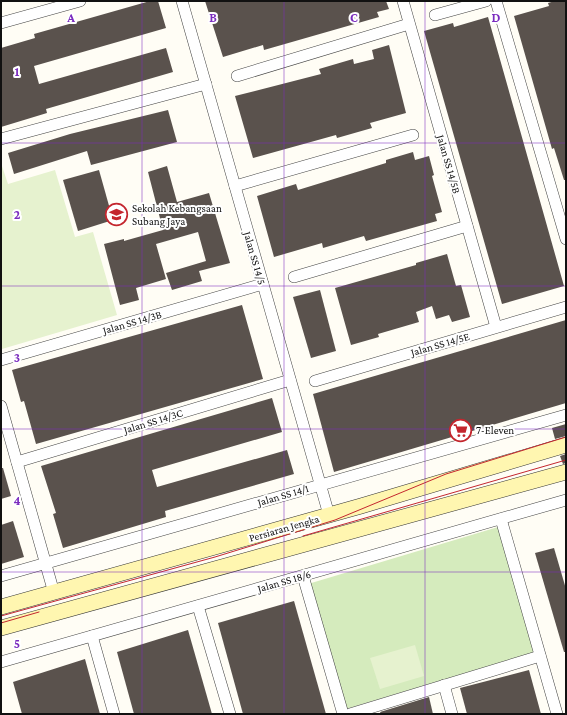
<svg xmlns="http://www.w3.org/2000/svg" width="567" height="715" font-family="'Crimson Pro',serif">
	<rect width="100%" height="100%" fill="#fffdf5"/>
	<path fill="#d5ebbd" d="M498,527L536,652L346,709L308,584Z"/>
	<g fill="#e6f2cf">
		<path d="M1,163L8,184L55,170L75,237L93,232L117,315L2,349Z"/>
		<path d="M415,645L424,676L380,689L370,658Z"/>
	</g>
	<g fill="#5a524d">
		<path d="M150,1H158L166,28L34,66L39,84L166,48L173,72L46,109L47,113L1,127V48L35,38L34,34Z"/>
		<path d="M205,1H386L389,9L377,12L379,17L264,50L263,45L223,57Z"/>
		<path d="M555,1H566V180H564L554,148L552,149L514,16L549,6L548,3Z"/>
		<path d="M488,17L564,286L502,304L424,31L453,23L454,27Z"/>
		<path d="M389,45L406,113L370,123L372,128L337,138L336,135L253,158L235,96L321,74L319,69L353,59L354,64L374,59L372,50Z"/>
		<path d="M168,110L177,142L91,165L87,151L14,174L8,153L70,134Z"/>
		<path d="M413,152L415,160L429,156L434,175L432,176L442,212L435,214L437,221L366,241L364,236L323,248L322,243L274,257L257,196L296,184L298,190L386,163V160Z"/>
		<path d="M167,166L177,202L209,193L230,263L199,271L202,281L172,290L166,273L206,261L198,232L156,244L166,279L136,288L139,300L120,305L104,244L124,239V241L163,230L148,172Z"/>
		<path d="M99,170L113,220L78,231L63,180Z"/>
		<path d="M447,254L456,286L461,285L470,317L452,322L449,315L436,319L432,306L416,312L419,322L378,334L379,337L351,345L335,288L416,265V263Z"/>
		<path d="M320,290L336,351L311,358L293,297Z"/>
		<path d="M242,305L263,379L36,444L24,401L21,402L12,370Z"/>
		<path d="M566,320V403L334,472L313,394Z"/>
		<path d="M272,398L282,432L152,470L157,487L287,450L294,474L165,511L166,517L63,548L53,514L56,513L41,466Z"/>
		<path d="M566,424V436L555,439L552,428Z"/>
		<path d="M566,454V463L563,464L560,456Z"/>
		<path d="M1,468H3L11,496L1,499Z"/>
		<path d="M13,521L24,557L1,564V525Z"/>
		<path d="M554,548L566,589V652H564L535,553Z"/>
		<path d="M294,601L326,714H243L218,623Z"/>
		<path d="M188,630L212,714H134L117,652Z"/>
		<path d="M85,659L100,714H22L13,682Z"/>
		<path d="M529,670L541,714H467L460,688Z"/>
		<path d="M429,697L433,714H381L380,712Z"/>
	</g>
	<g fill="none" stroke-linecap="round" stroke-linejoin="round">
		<defs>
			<g id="minor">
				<path d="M182,1L329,515"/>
				<path d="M403,1L496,327"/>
				<path d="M496,1L566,239"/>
				<path d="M435,15L486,1"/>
				<path d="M1,23L80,1"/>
				<path d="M237,76L409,24"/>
				<path d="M1,139L206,84"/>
				<path d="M235,186L413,135"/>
				<path d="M294,277L467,226"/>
				<path d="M1,360L263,284"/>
				<path d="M315,381L566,307"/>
				<path d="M1,406L54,593"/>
				<path d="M17,462L290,380"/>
				<path d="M501,519L557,714"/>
				<path d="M1,576L566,415"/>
				<path d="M303,576L343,714"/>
				<path d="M198,606L230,714"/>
				<path d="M92,636L114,714"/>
				<path d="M1,662L566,500"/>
				<path d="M444,685L452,714"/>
				<path d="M350,714L540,656"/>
			</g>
			<g id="secondary">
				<path d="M1,607L361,506L566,445"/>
				<path d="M1,628L566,472"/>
			</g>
		</defs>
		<use href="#minor" stroke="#444" stroke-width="12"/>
		<use href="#secondary" stroke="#333" stroke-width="16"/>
		<use href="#minor" stroke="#fff" stroke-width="11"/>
		<use href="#secondary" stroke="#fff6b0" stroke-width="15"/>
		<g stroke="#c4262e" stroke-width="1">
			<path d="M303,536L566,460"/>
			<path d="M1,616L215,557L335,520L446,474L566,437"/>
			<path d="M1,623L39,612"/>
		</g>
	</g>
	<path fill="none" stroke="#7b2cbf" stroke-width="1" stroke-opacity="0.55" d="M142,1V714M284,1V714M425,1V714M1,143H566M1,286H566M1,429H566M1,572H566"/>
	<defs>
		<symbol id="school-ring" viewBox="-11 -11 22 22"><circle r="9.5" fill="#fff" stroke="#c4262e" stroke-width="1.5"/><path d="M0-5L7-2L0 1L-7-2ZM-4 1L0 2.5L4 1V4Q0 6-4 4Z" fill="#c4262e"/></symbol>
		<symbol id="supermarket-ring" viewBox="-11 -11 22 22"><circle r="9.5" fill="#fff" stroke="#c4262e" stroke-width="1.5"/><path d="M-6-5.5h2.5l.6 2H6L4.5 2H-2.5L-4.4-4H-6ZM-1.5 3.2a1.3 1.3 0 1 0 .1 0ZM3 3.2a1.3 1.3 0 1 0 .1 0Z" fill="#c4262e"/></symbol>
	</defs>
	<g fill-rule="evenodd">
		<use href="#school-ring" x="104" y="202" width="25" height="25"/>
		<use href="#supermarket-ring" x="448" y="418" width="25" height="25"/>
	</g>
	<g text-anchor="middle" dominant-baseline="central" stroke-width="4" stroke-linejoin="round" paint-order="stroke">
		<g font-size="11" fill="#111" stroke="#fff">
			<text transform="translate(449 164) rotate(74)">Jalan SS 14/5B</text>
			<text transform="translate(255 258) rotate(74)">Jalan SS 14/5</text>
			<text transform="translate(132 322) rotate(-16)">Jalan SS 14/3B</text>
			<text transform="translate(440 344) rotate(-16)">Jalan SS 14/5E</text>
			<text transform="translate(153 421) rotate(-17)">Jalan SS 14/3C</text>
			<text transform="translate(283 495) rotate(-16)">Jalan SS 14/1</text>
			<text transform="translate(284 528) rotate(-16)">Persiaran Jengka</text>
			<text transform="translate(284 581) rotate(-16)">Jalan SS 18/6</text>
		</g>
		<g font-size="11" fill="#111" stroke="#fff" text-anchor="start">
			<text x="132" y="208">Sekolah Kebangsaan<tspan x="132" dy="13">Subang Jaya</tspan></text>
			<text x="476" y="430">7-Eleven</text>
		</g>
	</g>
	<g font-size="13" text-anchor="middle" font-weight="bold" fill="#7b2cbf" stroke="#fff" stroke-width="4" stroke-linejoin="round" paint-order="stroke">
		<text x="71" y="22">A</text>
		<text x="213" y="22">B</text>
		<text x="354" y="22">C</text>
		<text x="496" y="22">D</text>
		<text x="17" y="76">1</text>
		<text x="17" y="219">2</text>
		<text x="17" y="362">3</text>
		<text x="17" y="505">4</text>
		<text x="17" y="648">5</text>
	</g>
	<rect width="567" height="715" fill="none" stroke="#111111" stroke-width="4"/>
</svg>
